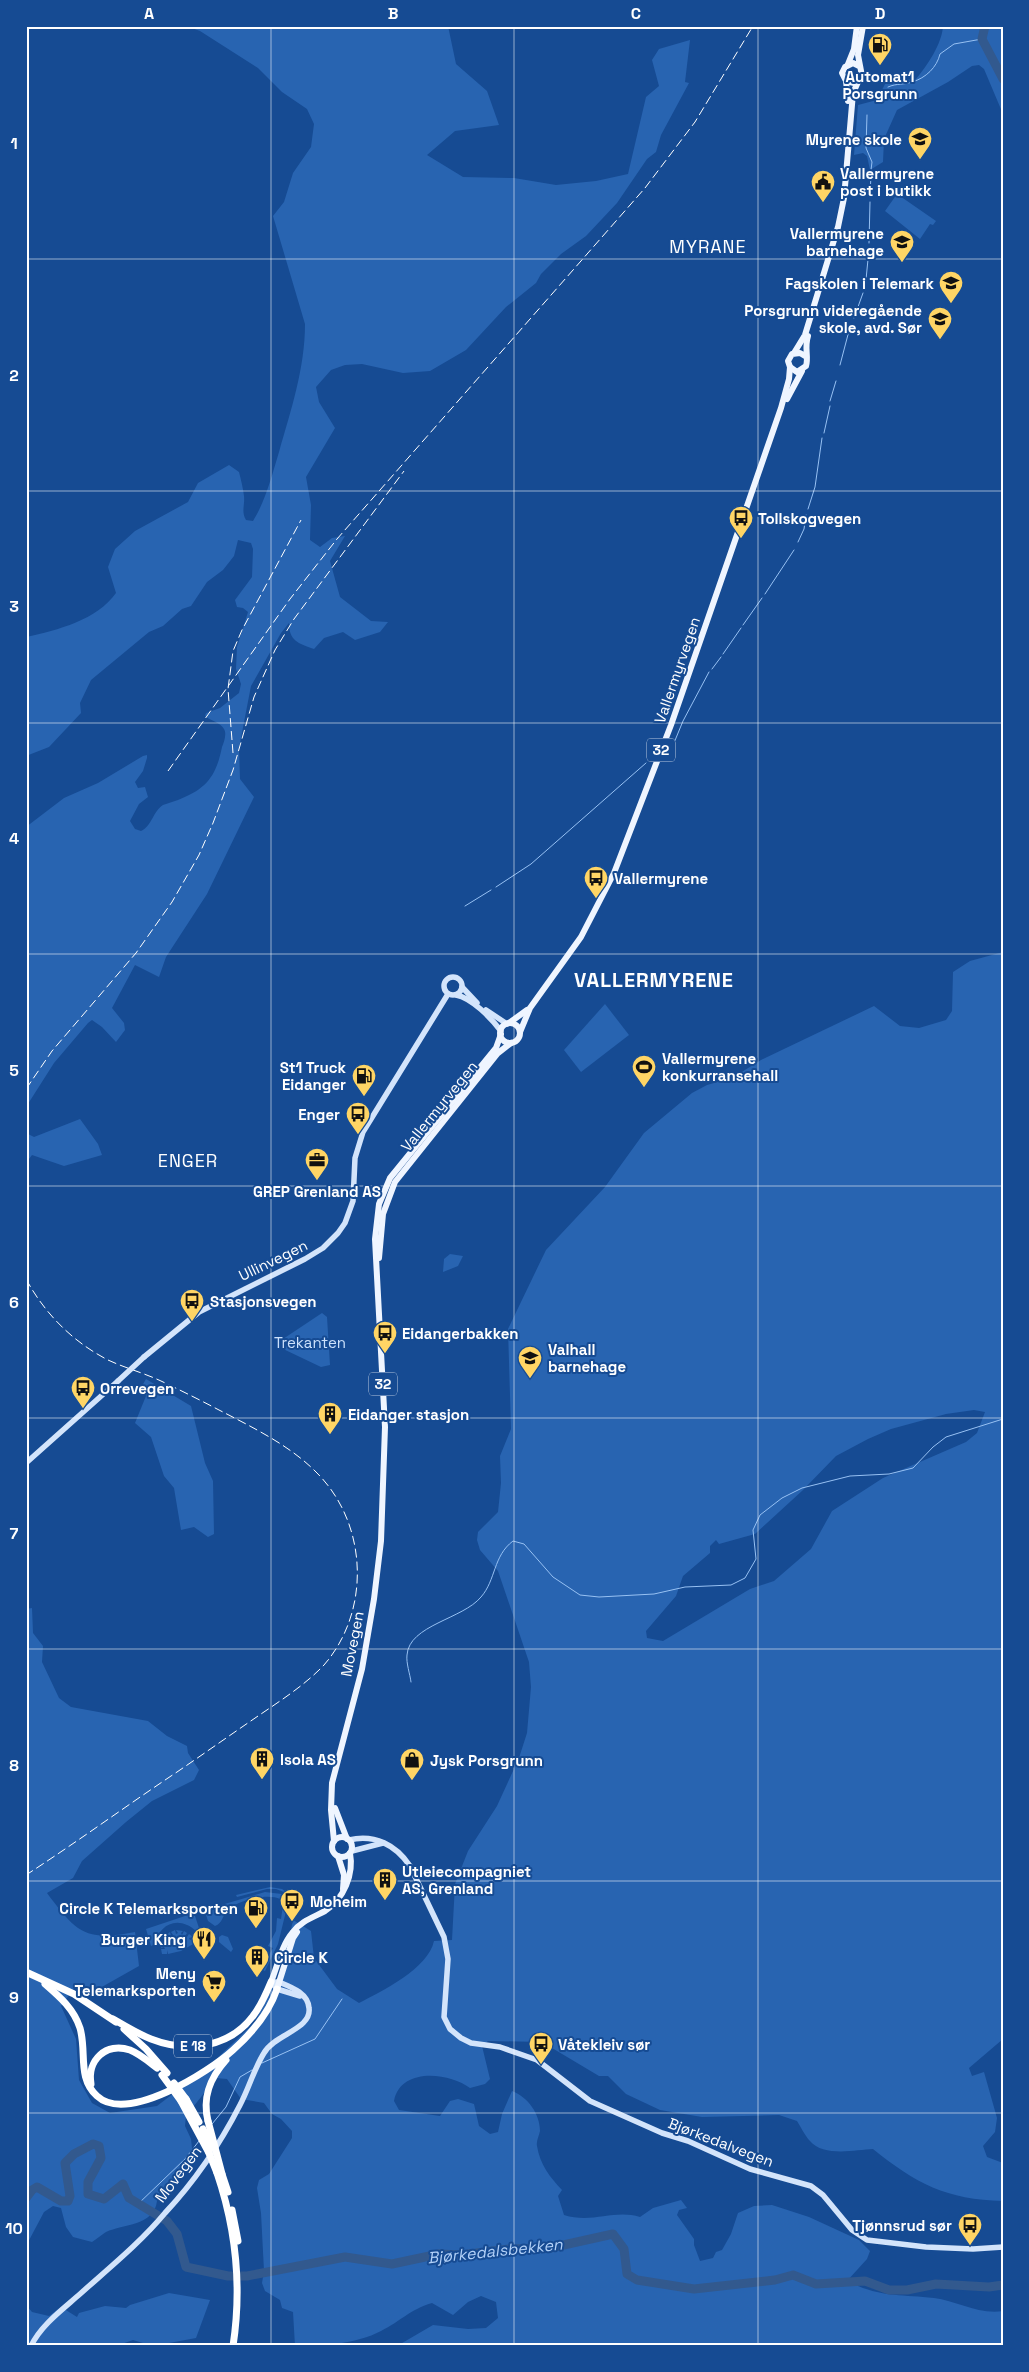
<svg xmlns="http://www.w3.org/2000/svg" width="1029" height="2372" font-family="'Space Grotesk',sans-serif">
	<rect width="100%" height="100%" fill="#164b93"/>
	<g fill="#2864b1" fill-rule="evenodd">
		<path d="M186,26H448L456,64L487,91L499,125L455,131L427,155L463,177L514,178L556,185L596,181L628,174L646,97L659,86L652,60L659,49L690,40L685,82L689,83L661,135L656,152L647,159L617,203L586,236L561,254L541,274L536,283L506,307L466,350L430,371L403,373L362,364L345,365L331,370L316,387L319,402L335,428L306,477L311,505L310,540L320,547L332,538L345,536L330,561L340,597L371,621L388,622L380,632L355,640L343,632L324,638L314,649C298,643 289,641 289,623L281,633L251,686L239,748L240,779L254,797L207,894L166,957L159,977L135,965L112,1008L124,1023L125,1030L116,1042L102,1027L92,1020L88,1023L54,1063L26,1107V827L64,798L98,783L143,756L147,755V758L143,771L135,782L138,788L145,787L148,797L139,804L130,821L135,829L141,831C152,826 153,811 163,805C168,803 173,802 178,800C206,789 216,777 222,747C224,742 227,734 224,729C220,722 211,721 205,716L206,713L220,708L239,693L241,684L236,669L237,647L248,612L243,608L237,607L235,600L252,577L253,549L251,543L238,540L234,556L223,570L207,582L191,606L182,609L163,626L149,632L91,680L80,703L81,713L49,747L26,756V637C58,630 97,620 116,593L108,567L115,549L135,531L188,502L198,483L229,465L239,472C241,480 243,488 244,496C245,505 241,512 246,520L253,521C266,500 272,475 279,452C291,410 305,368 305,324L273,216L284,202L293,173L311,147L314,124L307,109L282,92L258,68L200,31Z"/>
		<path d="M943,26H1003V114L984,69L979,65L972,66L948,82L897,110L884,139L883,162L870,170L867,156L863,153L854,155L858,105L877,100L887,80L916,79C927,66 942,44 943,26Z"/>
		<path d="M897,194L936,221L933,225L930,224L920,239L885,211Z"/>
		<path d="M1003,952V2039L969,2068L972,2076L984,2072L997,2118L995,2132L983,2146L987,2157L1003,2163V2201C947,2200 915,2183 873,2149C855,2150 823,2157 810,2141C805,2136 801,2127 797,2121L779,2115L702,2117L660,2110L626,2094L608,2076H599L542,2042L488,2041L482,2046L490,2079L485,2084L470,2088C449,2072 400,2067 394,2101L399,2110L440,2116L450,2101L458,2099L474,2104L479,2126L490,2134L498,2132L502,2114L512,2091C528,2097 540,2114 540,2131C539,2136 536,2141 537,2146C540,2165 550,2177 562,2190L558,2196L564,2215C592,2224 614,2209 640,2217L653,2208L681,2200L687,2208L679,2210L677,2215L694,2239V2245L700,2261L713,2258L716,2252L722,2250L731,2234L738,2213L754,2206L772,2205L809,2217L859,2240L870,2251L867,2259L847,2281C881,2298 899,2294 934,2298C957,2301 979,2315 1003,2311V2346H397L433,2325L468,2329L486,2328L498,2318L496,2302L481,2296L468,2302L453,2315L432,2303C409,2310 401,2321 381,2331C356,2344 323,2346 295,2346L293,2312L282,2308L280,2300L265,2291L262,2283L264,2271L261,2213L257,2188L259,2180L269,2174L292,2138V2131L281,2119L272,2114L264,2103L241,2099L227,2079L216,2078L186,2116L185,2126L191,2139L193,2158L157,2201C154,2226 123,2224 106,2232C101,2235 97,2239 92,2242L73,2237L66,2227L61,2208L53,2206L44,2212L26,2246V1609L32,1608L33,1633L43,1646L42,1662L59,1698L71,1707L148,1721L167,1736L187,1746L188,1753L199,1770L194,1780L152,1801L126,1822L82,1861L73,1878L47,1893C76,1932 85,1942 135,1932L139,1966L100,1988L75,1987L61,2006L76,2039L79,2080L92,2103L110,2113L157,2106L208,2067L255,2022L283,1968L293,1920L311,1931L314,1958L337,1989L359,2003C382,1991 428,1969 434,1941L452,1940L455,1884L468,1851L497,1806L519,1758L527,1733L531,1687L529,1662L498,1571L480,1550L477,1540L478,1532L498,1512L501,1483L500,1456L511,1429L508,1329L546,1250L605,1187L644,1133L692,1093L707,1085L732,1078L761,1060L874,1006L900,1026L919,1028L946,1020L952,1011L953,972L970,961ZM974,1410L985,1412L977,1433L966,1442L883,1478L832,1511L811,1549L774,1581L750,1589L663,1641L647,1638L646,1631L676,1596L683,1576L710,1553V1546L716,1540L719,1544L755,1534L803,1490L836,1456L868,1439L891,1429L946,1414Z"/>
		<path d="M605,1004L629,1035L581,1072L564,1050Z"/>
		<path d="M80,1119L98,1144L102,1155L64,1166L32,1155L26,1163V1133L34,1137Z"/>
		<path d="M450,1254L463,1256L458,1266L443,1272L444,1259Z"/>
		<path d="M322,1313L327,1317L330,1365L321,1367L279,1347L280,1341Z"/>
		<path d="M146,1379L191,1406L205,1463L213,1481L214,1534L208,1537L194,1527L181,1530L174,1488L164,1476L151,1437L135,1423L146,1396L142,1386Z"/>
		<path d="M270,1887L282,1889L289,1894L276,1889H267L237,1897L236,1895Z"/>
		<path d="M265,1892L282,1894L288,1903L278,1944L265,1971L261,1969L273,1948L268,1946L276,1931L277,1918L281,1919L283,1905L280,1899C268,1893 236,1900 227,1911C222,1916 223,1923 215,1926L208,1921L205,1912L211,1908Z"/>
		<path d="M194,1913L200,1931C195,1932 193,1927 187,1925C171,1918 158,1929 155,1944L151,1946L146,1929Z"/>
		<path d="M175,1930L176,1934L178,1933L176,1930L183,1931L181,1933L182,1935L184,1931L187,1933L185,1936L187,1937L189,1934L193,1937L189,1938L190,1940L194,1938L195,1943L181,1951L168,1954L167,1950V1954H162L161,1949H165L164,1947L161,1948L162,1942L165,1944L166,1943L163,1941L165,1937L168,1940L169,1938L165,1936L170,1932L171,1936L173,1935L171,1932Z"/>
		<path d="M222,1935L228,1937L233,1949L231,1952L219,1942V1937Z"/>
		<path d="M169,2293L210,2300L196,2338L153,2346L133,2340L116,2346H26V2305L32,2312L49,2316L61,2307L77,2317L79,2313L105,2306L126,2308L130,2305Z"/>
	</g>
	<g fill="none" stroke-linecap="round" stroke-linejoin="round">
		<g stroke="#97c1f3" stroke-width="1">
			<path d="M888,87C897,83 904,85 912,82C926,78 937,67 940,54L954,44L982,39"/>
			<path d="M867,115L866,148L872,162L871,170"/>
			<path d="M870,197L871,174"/>
			<path d="M869,243L870,202"/>
			<path d="M865,290L869,249"/>
			<path d="M854,318L863,293"/>
			<path d="M840,365L850,327"/>
			<path d="M830,401L836,381"/>
			<path d="M824,433L830,406"/>
			<path d="M808,509L815,487L822,438"/>
			<path d="M798,542L804,529L806,515"/>
			<path d="M765,594L794,550"/>
			<path d="M743,625L762,598"/>
			<path d="M723,654L741,628"/>
			<path d="M712,669L721,657"/>
			<path d="M669,755L683,721L709,672"/>
			<path d="M496,887L531,864L646,763"/>
			<path d="M465,906L491,890"/>
			<path d="M411,1682C410,1674 406,1663 407,1655C409,1625 463,1619 481,1597C496,1580 493,1556 513,1541L524,1544L553,1577L580,1595L599,1597L654,1594L685,1587L731,1585L745,1578L756,1559L753,1530L760,1515L782,1498L802,1488L850,1476L889,1474L913,1468L933,1447L946,1437L1003,1419"/>
			<path d="M262,2063L315,2039L342,1999"/>
			<path d="M212,2124L226,2107L240,2077L252,2070"/>
			<path d="M137,2205L185,2159L199,2141"/>
		</g>
		<g stroke="#32598e" stroke-width="9">
			<path d="M985,26L982,39L1003,79"/>
			<path d="M26,2198L32,2190L37,2187L61,2201H68L70,2196L65,2163L74,2154L93,2144L99,2146L101,2158L88,2182V2194L104,2199L123,2184L129,2198L167,2221L177,2234L186,2267L228,2276H247L345,2257L392,2264L439,2254L461,2255L509,2249L550,2248L613,2234L624,2249L627,2274L637,2280L694,2289L775,2280L793,2275L816,2284L865,2281L889,2290H907L936,2284L989,2287L1003,2285"/>
		</g>
		<g stroke="#d3e4fb" stroke-width="5.5">
			<circle cx="453" cy="986" r="9"/>
			<path d="M462,987L477,1003"/>
			<path d="M456,995C472,998 491,1018 501,1031"/>
			<path d="M486,1010L507,1024"/>
			<path d="M144,1357L199,1312L305,1259L323,1248L338,1233L345,1223L353,1201L355,1158L363,1132L448,994"/>
			<path d="M26,1463L118,1381"/>
			<path d="M349,1840C375,1834 396,1845 410,1866L444,1937L448,1959L444,2017L450,2029L461,2038L471,2043L500,2047L537,2060L590,2101L662,2133L688,2141L750,2169L811,2186L823,2195L852,2230L867,2240L926,2247L973,2249L1003,2247"/>
			<path d="M352,1851L383,1843"/>
			<path d="M271,1982L277,1989L300,1996"/>
			<path d="M31,2346C41,2325 63,2309 80,2294C109,2268 140,2243 165,2213C195,2181 220,2144 240,2105C249,2088 254,2069 264,2053C275,2034 312,2029 309,2008C308,1993 291,1987 279,1982H276"/>
		</g>
		<g stroke="#eff5ff" stroke-width="6">
			<path d="M848,64L854,49L857,26"/>
			<path d="M859,66L853,63L845,67L842,73L846,81L854,83L862,76L858,55L863,26"/>
			<path d="M846,81L848,101"/>
			<path d="M794,353L805,335L838,227L844,198L853,93L858,82"/>
			<path d="M805,356L800,353L792,354L788,361L790,367L797,372L806,366C809,357 804,348 808,336"/>
			<path d="M787,399L802,371"/>
			<path d="M509,1023L527,1010"/>
			<circle cx="510" cy="1033" r="10"/>
			<path d="M520,1032L530,1008L581,937L614,873L671,725L781,408L789,379L790,367"/>
			<path d="M379,1258L383,1214L395,1182L498,1053L511,1043"/>
			<path d="M335,1808L347,1839"/>
			<circle cx="342" cy="1847" r="10"/>
			<path d="M334,1841L331,1810L332,1783L362,1669L374,1599L381,1541L385,1427L375,1239L379,1204L390,1178L496,1048L501,1034"/>
			<path d="M338,1856L344,1875L343,1889"/>
			<path d="M271,1982C278,1965 281,1946 293,1932C301,1921 314,1917 325,1911C344,1899 354,1874 350,1853"/>
			<path d="M277,1989L293,1938L297,1932"/>
		</g>
		<g stroke="#fff" stroke-width="7">
			<path d="M26,1972L74,1994L116,2022"/>
			<path d="M45,1984C60,1997 74,2009 80,2028C87,2052 77,2078 97,2096C127,2124 209,2072 233,2050C252,2033 269,2013 277,1989"/>
			<path d="M113,2019C125,2026 138,2034 151,2039C187,2053 229,2048 253,2016C261,2006 266,1994 271,1982"/>
			<path d="M124,2029L146,2049L167,2073"/>
			<path d="M91,2084C87,2060 106,2042 130,2050C140,2054 148,2061 157,2068"/>
			<path d="M186,2099L199,2122"/>
			<path d="M181,2101L209,2153"/>
			<path d="M208,2121C202,2097 210,2078 226,2060"/>
			<path d="M217,2173C236,2229 242,2287 233,2346"/>
			<path d="M222,2174L228,2192"/>
			<path d="M232,2210L238,2241"/>
		</g>
		<g stroke="#fff" stroke-width="1" stroke-dasharray="9 4" stroke-linecap="butt">
			<path d="M233,753L228,689L233,651L242,630L301,520"/>
			<path d="M168,771L290,599L337,539L645,188L695,122L753,26"/>
			<path d="M26,1089L52,1051L136,953L172,902L199,855L213,823L233,770L254,697L275,650L294,619L404,471"/>
			<path d="M26,1279C45,1314 73,1342 108,1360C125,1368 144,1373 161,1381C180,1390 200,1400 219,1410C252,1427 291,1446 317,1473C368,1524 371,1611 324,1665C306,1684 283,1699 261,1714C233,1733 205,1753 177,1772C126,1806 77,1842 26,1875"/>
		</g>
		<path stroke="#d3e4fb" stroke-width="5.5" d="M118,1381L144,1357"/>
		<g stroke="#fff" stroke-width="7">
			<path d="M162,2075L181,2101"/>
			<path d="M174,2083L186,2099"/>
			<path d="M208,2121L222,2174"/>
			<path d="M203,2129L212,2148"/>
			<path d="M209,2153L217,2173"/>
		</g>
	</g>
	<path fill="none" stroke="#fff" stroke-width="1" stroke-opacity="0.55" d="M271,26V2346M514,26V2346M758,26V2346M26,259H1003M26,491H1003M26,723H1003M26,954H1003M26,1186H1003M26,1418H1003M26,1649H1003M26,1881H1003M26,2113H1003"/>
	<defs>
		<symbol id="fuel-pin" viewBox="-11 -11 22 30"><path d="M0 17L-7.5 6A9.5 9.5 0 1 1 7.5 6Z" fill="#ffd565" stroke="#164b93"/><path d="M-5.5-6h7V0h2V4h1.3V-2.5L3-4.5l.8-.8L6-3V5H2.5V1h-1V6h-7ZM-4.2-4.7v3.2H.2V-4.7Z" fill="#111"/></symbol>
		<symbol id="school-pin" viewBox="-11 -11 22 30"><path d="M0 17L-7.5 6A9.5 9.5 0 1 1 7.5 6Z" fill="#ffd565" stroke="#164b93"/><path d="M0-5L7-2L0 1L-7-2ZM-4 1L0 2.5L4 1V4Q0 6-4 4Z" fill="#111"/></symbol>
		<symbol id="civic-pin" viewBox="-11 -11 22 30"><path d="M0 17L-7.5 6A9.5 9.5 0 1 1 7.5 6Z" fill="#ffd565" stroke="#164b93"/><path d="M-.6-6.5H3V-4.5H.6V-3L4-1V1h2V6H-6V1h2V-1L-.6-3ZM-1.2 2.5V6h2.4V2.5Z" fill="#111"/></symbol>
		<symbol id="bus-pin" viewBox="-11 -11 22 30"><path d="M0 17L-7.5 6A9.5 9.5 0 1 1 7.5 6Z" fill="#ffd565" stroke="#164b93"/><path d="M-5-6H5V4H4V6H2V4H-2V6H-4V4H-5ZM-3.5-4V0h7V-4ZM-3.5 1.2v1.5H-2V1.2ZM2 1.2v1.5H3.5V1.2Z" fill="#111"/></symbol>
		<symbol id="stadium-pin" viewBox="-11 -11 22 30"><path d="M0 17L-7.5 6A9.5 9.5 0 1 1 7.5 6Z" fill="#ffd565" stroke="#164b93"/><path d="M0-5a6.5 5 0 1 0 0 10a6.5 5 0 1 0 0-10ZM-3.5-1.8h7v3.6h-7Z" fill="#111"/></symbol>
		<symbol id="office-pin" viewBox="-11 -11 22 30"><path d="M0 17L-7.5 6A9.5 9.5 0 1 1 7.5 6Z" fill="#ffd565" stroke="#164b93"/><path d="M-6-3h4V-5.5h4V-3h4V5H-6ZM-1-4.5V-3h2v-1.5ZM-6 0V1H6V0Z" fill="#111"/></symbol>
		<symbol id="building-pin" viewBox="-11 -11 22 30"><path d="M0 17L-7.5 6A9.5 9.5 0 1 1 7.5 6Z" fill="#ffd565" stroke="#164b93"/><path d="M-4-6H4V6H1V3H-1V6H-4ZM-2.5-4.3h1.7v1.8h-1.7ZM.8-4.3h1.7v1.8H.8ZM-2.5-1h1.7V.8h-1.7ZM.8-1h1.7V.8H.8Z" fill="#111"/></symbol>
		<symbol id="shop-pin" viewBox="-11 -11 22 30"><path d="M0 17L-7.5 6A9.5 9.5 0 1 1 7.5 6Z" fill="#ffd565" stroke="#164b93"/><path d="M-5-2.5h2.3a2.7 3.5 0 0 1 5.4 0H5L5.5 6h-11ZM-1.5-2.5h3a1.5 2.3 0 0 0-3 0Z" fill="#111"/></symbol>
		<symbol id="restaurant-pin" viewBox="-11 -11 22 30"><path d="M0 17L-7.5 6A9.5 9.5 0 1 1 7.5 6Z" fill="#ffd565" stroke="#164b93"/><path d="M-5-6h1v4h1v-4h1v4h1v-4h1v5L-1.5 .5V6h-2V.5L-5-1ZM5-6V6H3V1.5H1.5Q1.5-4 5-6Z" fill="#111"/></symbol>
		<symbol id="supermarket-pin" viewBox="-11 -11 22 30"><path d="M0 17L-7.5 6A9.5 9.5 0 1 1 7.5 6Z" fill="#ffd565" stroke="#164b93"/><path d="M-6-5.5h2.5l.6 2H6L4.5 2H-2.5L-4.4-4H-6ZM-1.5 3.2a1.3 1.3 0 1 0 .1 0ZM3 3.2a1.3 1.3 0 1 0 .1 0Z" fill="#111"/></symbol>
	</defs>
	<g fill-rule="evenodd">
		<use href="#fuel-pin" x="866" y="31" width="28" height="38"/>
		<use href="#school-pin" x="906" y="125" width="28" height="38"/>
		<use href="#civic-pin" x="809" y="168" width="28" height="38"/>
		<use href="#school-pin" x="888" y="228" width="28" height="38"/>
		<use href="#school-pin" x="937" y="269" width="28" height="38"/>
		<use href="#school-pin" x="926" y="305" width="28" height="38"/>
		<use href="#bus-pin" x="727" y="504" width="28" height="38"/>
		<use href="#bus-pin" x="582" y="864" width="28" height="38"/>
		<use href="#stadium-pin" x="630" y="1053" width="28" height="38"/>
		<use href="#fuel-pin" x="350" y="1062" width="28" height="38"/>
		<use href="#bus-pin" x="344" y="1100" width="28" height="38"/>
		<use href="#office-pin" x="303" y="1146" width="28" height="38"/>
		<use href="#bus-pin" x="178" y="1287" width="28" height="38"/>
		<use href="#bus-pin" x="371" y="1319" width="28" height="38"/>
		<use href="#school-pin" x="516" y="1344" width="28" height="38"/>
		<use href="#bus-pin" x="69" y="1374" width="28" height="38"/>
		<use href="#building-pin" x="316" y="1400" width="28" height="38"/>
		<use href="#building-pin" x="248" y="1745" width="28" height="38"/>
		<use href="#shop-pin" x="398" y="1746" width="28" height="38"/>
		<use href="#building-pin" x="371" y="1866" width="28" height="38"/>
		<use href="#bus-pin" x="278" y="1887" width="28" height="38"/>
		<use href="#fuel-pin" x="242" y="1894" width="28" height="38"/>
		<use href="#restaurant-pin" x="190" y="1925" width="28" height="38"/>
		<use href="#building-pin" x="243" y="1943" width="28" height="38"/>
		<use href="#supermarket-pin" x="200" y="1968" width="28" height="38"/>
		<use href="#bus-pin" x="527" y="2030" width="28" height="38"/>
		<use href="#bus-pin" x="956" y="2211" width="28" height="38"/>
	</g>
	<g text-anchor="middle" dominant-baseline="central" stroke-width="4" stroke-linejoin="round" paint-order="stroke">
		<g fill="#164b93" stroke="#b9c9df" stroke-width="1">
			<rect x="647" y="738.5" width="28" height="23" rx="4"/>
			<rect x="369" y="1372.5" width="28" height="23" rx="4"/>
			<rect x="174" y="2034.5" width="38" height="23" rx="4"/>
		</g>
		<g font-size="14" font-weight="bold" fill="#fff">
			<text x="661" y="750">32</text>
			<text x="383" y="1384">32</text>
			<text x="193" y="2046">E 18</text>
		</g>
		<g font-size="15" font-weight="bold" fill="#fff" stroke="#164b93" text-anchor="start">
			<text x="880" y="76" text-anchor="middle">Automat1<tspan x="880" dy="17">Porsgrunn</tspan></text>
			<text x="902" y="139" text-anchor="end">Myrene skole</text>
			<text x="840" y="173">Vallermyrene<tspan x="840" dy="17">post i butikk</tspan></text>
			<text x="884" y="233" text-anchor="end">Vallermyrene<tspan x="884" dy="17">barnehage</tspan></text>
			<text x="934" y="283" text-anchor="end">Fagskolen i Telemark</text>
			<text x="922" y="310" text-anchor="end">Porsgrunn videregående<tspan x="922" dy="17">skole, avd. Sør</tspan></text>
			<text x="758" y="518">Tollskogvegen</text>
			<text x="614" y="878">Vallermyrene</text>
			<text x="662" y="1058">Vallermyrene<tspan x="662" dy="17">konkurransehall</tspan></text>
			<text x="346" y="1067" text-anchor="end">St1 Truck<tspan x="346" dy="17">Eidanger</tspan></text>
			<text x="340" y="1114" text-anchor="end">Enger</text>
			<text x="317" y="1191" text-anchor="middle">GREP Grenland AS</text>
			<text x="210" y="1301">Stasjonsvegen</text>
			<text x="402" y="1333">Eidangerbakken</text>
			<text x="548" y="1349">Valhall<tspan x="548" dy="17">barnehage</tspan></text>
			<text x="100" y="1388">Orrevegen</text>
			<text x="348" y="1414">Eidanger stasjon</text>
			<text x="280" y="1759">Isola AS</text>
			<text x="430" y="1760">Jysk Porsgrunn</text>
			<text x="402" y="1871">Utleiecompagniet<tspan x="402" dy="17">AS, Grenland</tspan></text>
			<text x="310" y="1901">Moheim</text>
			<text x="238" y="1908" text-anchor="end">Circle K Telemarksporten</text>
			<text x="186" y="1939" text-anchor="end">Burger King</text>
			<text x="274" y="1957">Circle K</text>
			<text x="196" y="1973" text-anchor="end">Meny<tspan x="196" dy="17">Telemarksporten</tspan></text>
			<text x="558" y="2044">Våtekleiv sør</text>
			<text x="952" y="2225" text-anchor="end">Tjønnsrud sør</text>
		</g>
		<g font-size="15" fill="#fff" stroke="#164b93">
			<text transform="translate(677 670) rotate(-71)">Vallermyrvegen</text>
			<text transform="translate(439 1106) rotate(-51)">Vallermyrvegen</text>
			<text transform="translate(273 1260) rotate(-26)">Ullinvegen</text>
			<text transform="translate(352 1644) rotate(-79)">Movegen</text>
			<text transform="translate(721 2142) rotate(21)">Bjørkedalvegen</text>
			<text transform="translate(178 2174) rotate(-53)">Movegen</text>
		</g>
		<g font-size="15" fill="#cce1fc" stroke="#164b93">
			<text x="310" y="1342">Trekanten</text>
		</g>
		<g font-size="16" font-style="italic" fill="#b1d0f8" stroke="#164b93">
			<text transform="translate(495 2251) rotate(-6)">Bjørkedalsbekken</text>
		</g>
		<g font-size="18" letter-spacing="1" fill="#fff" stroke="#164b93">
			<text x="708" y="246">MYRANE</text>
			<text x="188" y="1160">ENGER</text>
		</g>
		<g font-size="20" font-weight="bold" letter-spacing="1" fill="#fff" stroke="#164b93">
			<text x="654" y="980">VALLERMYRENE</text>
		</g>
	</g>
	<rect width="1029" height="2372" fill="none" stroke="#164b93" stroke-width="55"/>
	<rect x="28" y="28" width="974" height="2316" fill="none" stroke="#fff" stroke-width="2"/>
	<g font-size="16" text-anchor="middle" font-weight="bold" fill="#fff">
		<text x="149" y="19">A</text>
		<text x="393" y="19">B</text>
		<text x="636" y="19">C</text>
		<text x="880" y="19">D</text>
		<text x="14" y="149">1</text>
		<text x="14" y="381">2</text>
		<text x="14" y="612">3</text>
		<text x="14" y="844">4</text>
		<text x="14" y="1076">5</text>
		<text x="14" y="1308">6</text>
		<text x="14" y="1539">7</text>
		<text x="14" y="1771">8</text>
		<text x="14" y="2003">9</text>
		<text x="14" y="2234">10</text>
	</g>
</svg>
